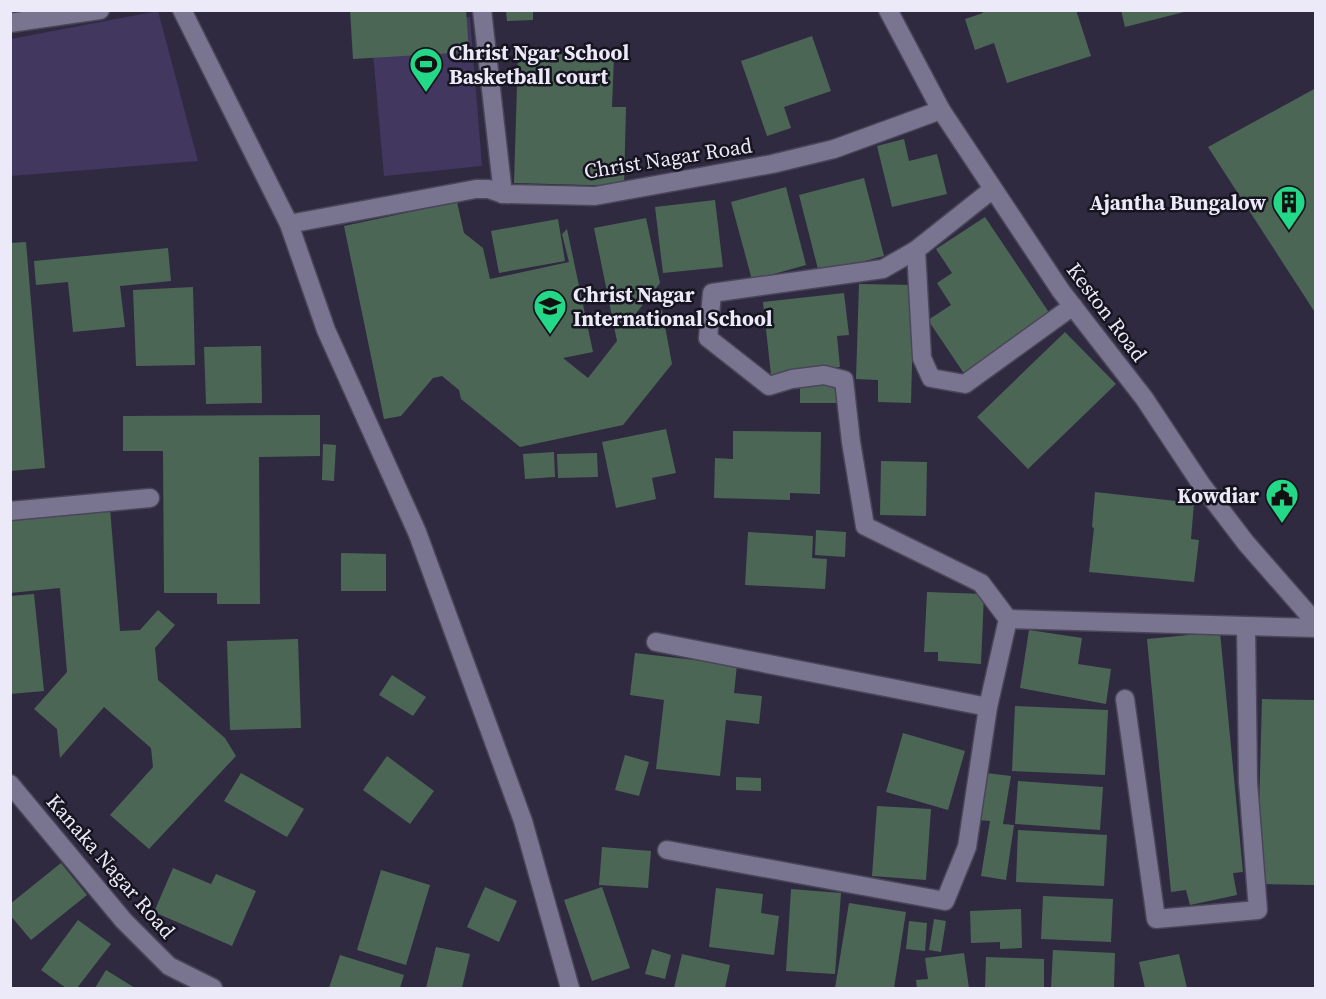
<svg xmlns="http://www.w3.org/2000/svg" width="1326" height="999" font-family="'Source Serif 4',serif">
	<rect width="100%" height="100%" fill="#2f2a40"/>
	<g fill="#41375f">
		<path d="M158,11L198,161L11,176V39Z"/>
		<path d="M470,17L482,166L384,176L370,20Z"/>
	</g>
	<g fill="#4c6656">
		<path d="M350,10H466L469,52L353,59Z"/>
		<path d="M506,10H533V20L507,21Z"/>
		<path d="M982,10H1076L1091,56L1007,83L994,43L975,50L965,19L983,13Z"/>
		<path d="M1121,10H1188V11L1125,27Z"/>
		<path d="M812,36L831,91L784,107L791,128L767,136L741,61Z"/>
		<path d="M518,53L614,56L612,107H626L624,186L514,183Z"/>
		<path d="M1316,88V314L1208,147Z"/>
		<path d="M904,139L909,161L937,154L947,194L892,207L877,146Z"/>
		<path d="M864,178L884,256L819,273L799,195Z"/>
		<path d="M786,187L806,265L752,280L731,202Z"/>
		<path d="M715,200L723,267L663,273L655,207Z"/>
		<path d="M457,202L464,233L483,248L490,279L569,262L562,234L567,229L593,352L563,358L588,378L617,341L594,228L646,218L660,283L633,317L662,310L672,364L623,425L520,447L461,399L459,390L442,376L433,378L401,416L384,419L344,226Z"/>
		<path d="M985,217L1052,317L965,375L928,320L951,305L937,283L952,273L936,249Z"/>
		<path d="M558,219L565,261L499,273L491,231Z"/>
		<path d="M26,242L45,468L10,471V243Z"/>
		<path d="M168,248L171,281L120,286L125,327L73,332L68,282L36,285L34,261Z"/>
		<path d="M859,284L914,285L911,403L878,402V380L856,379Z"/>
		<path d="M193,287L195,365L136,366L133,290Z"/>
		<path d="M844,293L849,335L837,336L840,367L771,375L763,302Z"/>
		<path d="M1065,332L1116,384L1028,469L977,417Z"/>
		<path d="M261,346L262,403L206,404L204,347Z"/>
		<rect x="800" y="380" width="36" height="23"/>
		<path d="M320,415V456L259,457L260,604H217V593H164L163,451H123V416Z"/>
		<path d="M666,429L676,473L652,478L656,499L616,508L602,442Z"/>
		<path d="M733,431L821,432L820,494L790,493V500L714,498L715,458L733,459Z"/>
		<path d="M323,444L336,445L334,481L322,480Z"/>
		<path d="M554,452L555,477L525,479L523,454Z"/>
		<path d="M597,453L598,477L558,478L557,454Z"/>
		<path d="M881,461L927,462L926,516L880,515Z"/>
		<path d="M1095,492L1194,503L1191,539L1199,540L1194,582L1089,572L1094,528L1092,527Z"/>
		<path d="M110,508L120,631L140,630L158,610L175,625L155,648L158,680L225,738L236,756L149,849L110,815L153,767L151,748L104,707L60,758L57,729L34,709L67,672L60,588L10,593V516Z"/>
		<path d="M816,530L846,532L845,557L815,555Z"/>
		<path d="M748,532L813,536L812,558L827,559L825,589L745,585Z"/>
		<path d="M341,553L386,554V591H341Z"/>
		<path d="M927,592L984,594L981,664L938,661V652H924Z"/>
		<path d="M34,594L44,691L10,694V596Z"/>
		<path d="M1029,630L1082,638L1078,664L1111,669L1106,704L1020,688Z"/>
		<path d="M1220,632L1243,872L1233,873L1237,895L1190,905L1186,890L1171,892L1147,639Z"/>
		<path d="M298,639L301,728L230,730L227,641Z"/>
		<path d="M635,653L737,665L734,693L762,696L759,724L726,720L720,776L656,769L664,700L630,695Z"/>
		<path d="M392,675L426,697L413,716L379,695Z"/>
		<path d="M1262,699L1316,700V885L1257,884Z"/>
		<path d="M1015,706L1108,710L1105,775L1012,771Z"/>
		<path d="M903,733L965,751L948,810L886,792Z"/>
		<path d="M625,755L649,762L639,796L615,790Z"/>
		<path d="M387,756L434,791L410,824L363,790Z"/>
		<path d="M241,773L304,809L287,837L224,801Z"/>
		<path d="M986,773L1011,776L1003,824L1014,825L1006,880L981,876L990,821L979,820Z"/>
		<path d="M736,777L761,778V791L736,790Z"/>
		<path d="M1018,781L1103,787L1100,830L1015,824Z"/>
		<path d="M877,806L931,809L926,880L872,876Z"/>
		<path d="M1018,830L1107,835L1104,886L1016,882Z"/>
		<path d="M602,847L651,851L648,888L599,885Z"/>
		<path d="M61,863L87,895L31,940L10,915V904Z"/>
		<path d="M173,868L211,884L216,874L256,891L232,946L154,912Z"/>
		<path d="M381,870L430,885L406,965L357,950Z"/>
		<path d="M485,887L517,901L499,942L467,927Z"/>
		<path d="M602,887L630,968L592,981L564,900Z"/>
		<path d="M716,888L763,894L761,913L779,916L774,955L709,947Z"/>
		<path d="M791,889L841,893L835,974L786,971Z"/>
		<path d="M1043,896L1113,899L1111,942L1041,939Z"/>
		<path d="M849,903L906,912L894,988H835Z"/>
		<path d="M1021,909L1022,948L1000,949V942L971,943L970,911Z"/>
		<path d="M934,919L946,921L941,952L929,950Z"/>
		<path d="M78,920L111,944L77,988H66L41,970Z"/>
		<path d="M909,921L927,923L925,951L906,949Z"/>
		<path d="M436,947L470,954L462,988H426Z"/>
		<path d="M652,949L671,955L665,979L645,974Z"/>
		<path d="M1053,950L1115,953L1114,988H1051Z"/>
		<path d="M964,953L969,988H917L916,980L928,979L925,958Z"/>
		<path d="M682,954L730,965L725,988H674Z"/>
		<path d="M1179,954L1187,988H1145L1139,962Z"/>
		<path d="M340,955L404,975L400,988H329Z"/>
		<path d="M986,957L1044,959V988H985Z"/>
		<path d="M106,970L135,988H95Z"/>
	</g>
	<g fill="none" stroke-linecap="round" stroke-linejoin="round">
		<defs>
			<g id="lane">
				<path d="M289,224L476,189H489L503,194"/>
				<path d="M10,511L150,498"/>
				<path d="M656,642L988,707"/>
			</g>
			<g id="street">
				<path d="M182,10L289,224L326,330L417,532L523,821L570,988"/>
				<path d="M482,10L503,194L595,196L772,164L834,149L941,110"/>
				<path d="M10,23L100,10"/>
				<path d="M993,189L916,250L922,358L931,378L965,384L1073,306"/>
				<path d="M916,250L883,269L712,293L708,338L769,386L792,379L824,375L844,380L851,442L865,526L981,583L1008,619"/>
				<path d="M1125,699L1156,919L1258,910L1248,782L1246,626"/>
				<path d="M10,784L124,921L169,966L213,988"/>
				<path d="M667,850L945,901L967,847L988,707L1008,619L1316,628"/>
			</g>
			<path id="secondary" d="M888,10L941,110L1061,291L1144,398L1201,484L1246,543L1316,623"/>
		</defs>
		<use href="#lane" stroke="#4a4659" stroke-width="21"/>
		<use href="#street" stroke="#4a4659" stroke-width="21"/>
		<use href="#secondary" stroke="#4a4659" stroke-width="21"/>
		<use href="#lane" stroke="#79748f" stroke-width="18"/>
		<use href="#street" stroke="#79748f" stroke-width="18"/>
		<use href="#secondary" stroke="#79748f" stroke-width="18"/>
	</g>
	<defs>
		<symbol id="stadium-pin" viewBox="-11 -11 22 30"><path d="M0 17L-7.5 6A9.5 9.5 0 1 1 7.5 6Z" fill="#23d886" stroke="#16141f"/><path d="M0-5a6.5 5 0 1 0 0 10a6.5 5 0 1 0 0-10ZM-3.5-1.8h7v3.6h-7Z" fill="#111"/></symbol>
		<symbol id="building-pin" viewBox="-11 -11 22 30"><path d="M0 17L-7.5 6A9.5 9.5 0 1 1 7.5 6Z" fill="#23d886" stroke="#16141f"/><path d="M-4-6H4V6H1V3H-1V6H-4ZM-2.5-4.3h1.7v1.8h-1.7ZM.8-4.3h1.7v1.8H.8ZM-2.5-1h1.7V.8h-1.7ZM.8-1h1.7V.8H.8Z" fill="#111"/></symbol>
		<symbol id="school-pin" viewBox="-11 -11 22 30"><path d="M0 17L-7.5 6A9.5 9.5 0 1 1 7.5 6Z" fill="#23d886" stroke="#16141f"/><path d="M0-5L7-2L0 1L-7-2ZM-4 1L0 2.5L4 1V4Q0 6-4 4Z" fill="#111"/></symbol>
		<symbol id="civic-pin" viewBox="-11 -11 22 30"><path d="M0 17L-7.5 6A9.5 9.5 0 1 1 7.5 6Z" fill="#23d886" stroke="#16141f"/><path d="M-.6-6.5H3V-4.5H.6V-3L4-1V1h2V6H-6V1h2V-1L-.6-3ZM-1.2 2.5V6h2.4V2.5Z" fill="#111"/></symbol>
	</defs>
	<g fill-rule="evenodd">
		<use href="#stadium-pin" x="407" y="45" width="38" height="52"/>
		<use href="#building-pin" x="1270" y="183" width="38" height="52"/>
		<use href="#school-pin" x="531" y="287" width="38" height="52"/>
		<use href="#civic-pin" x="1263" y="476" width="38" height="52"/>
	</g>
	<g text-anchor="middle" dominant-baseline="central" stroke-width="5" stroke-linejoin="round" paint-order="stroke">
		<g font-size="21" font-weight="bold" fill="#eceaf9" stroke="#16141f" text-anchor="start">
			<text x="449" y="52">Christ Ngar School<tspan x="449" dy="24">Basketball court</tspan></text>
			<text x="1266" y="202" text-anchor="end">Ajantha Bungalow</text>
			<text x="573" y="294">Christ Nagar<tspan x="573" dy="24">International School</tspan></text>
			<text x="1259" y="495" text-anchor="end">Kowdiar</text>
		</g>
		<g font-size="21" fill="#eceaf9" stroke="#16141f">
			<text transform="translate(668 158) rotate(-9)">Christ Nagar Road</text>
			<text transform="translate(1107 312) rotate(53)">Keston Road</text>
			<text transform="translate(111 866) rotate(49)">Kanaka Nagar Road</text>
		</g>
	</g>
	<rect width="1326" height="999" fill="none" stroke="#eceaf9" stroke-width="24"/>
</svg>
